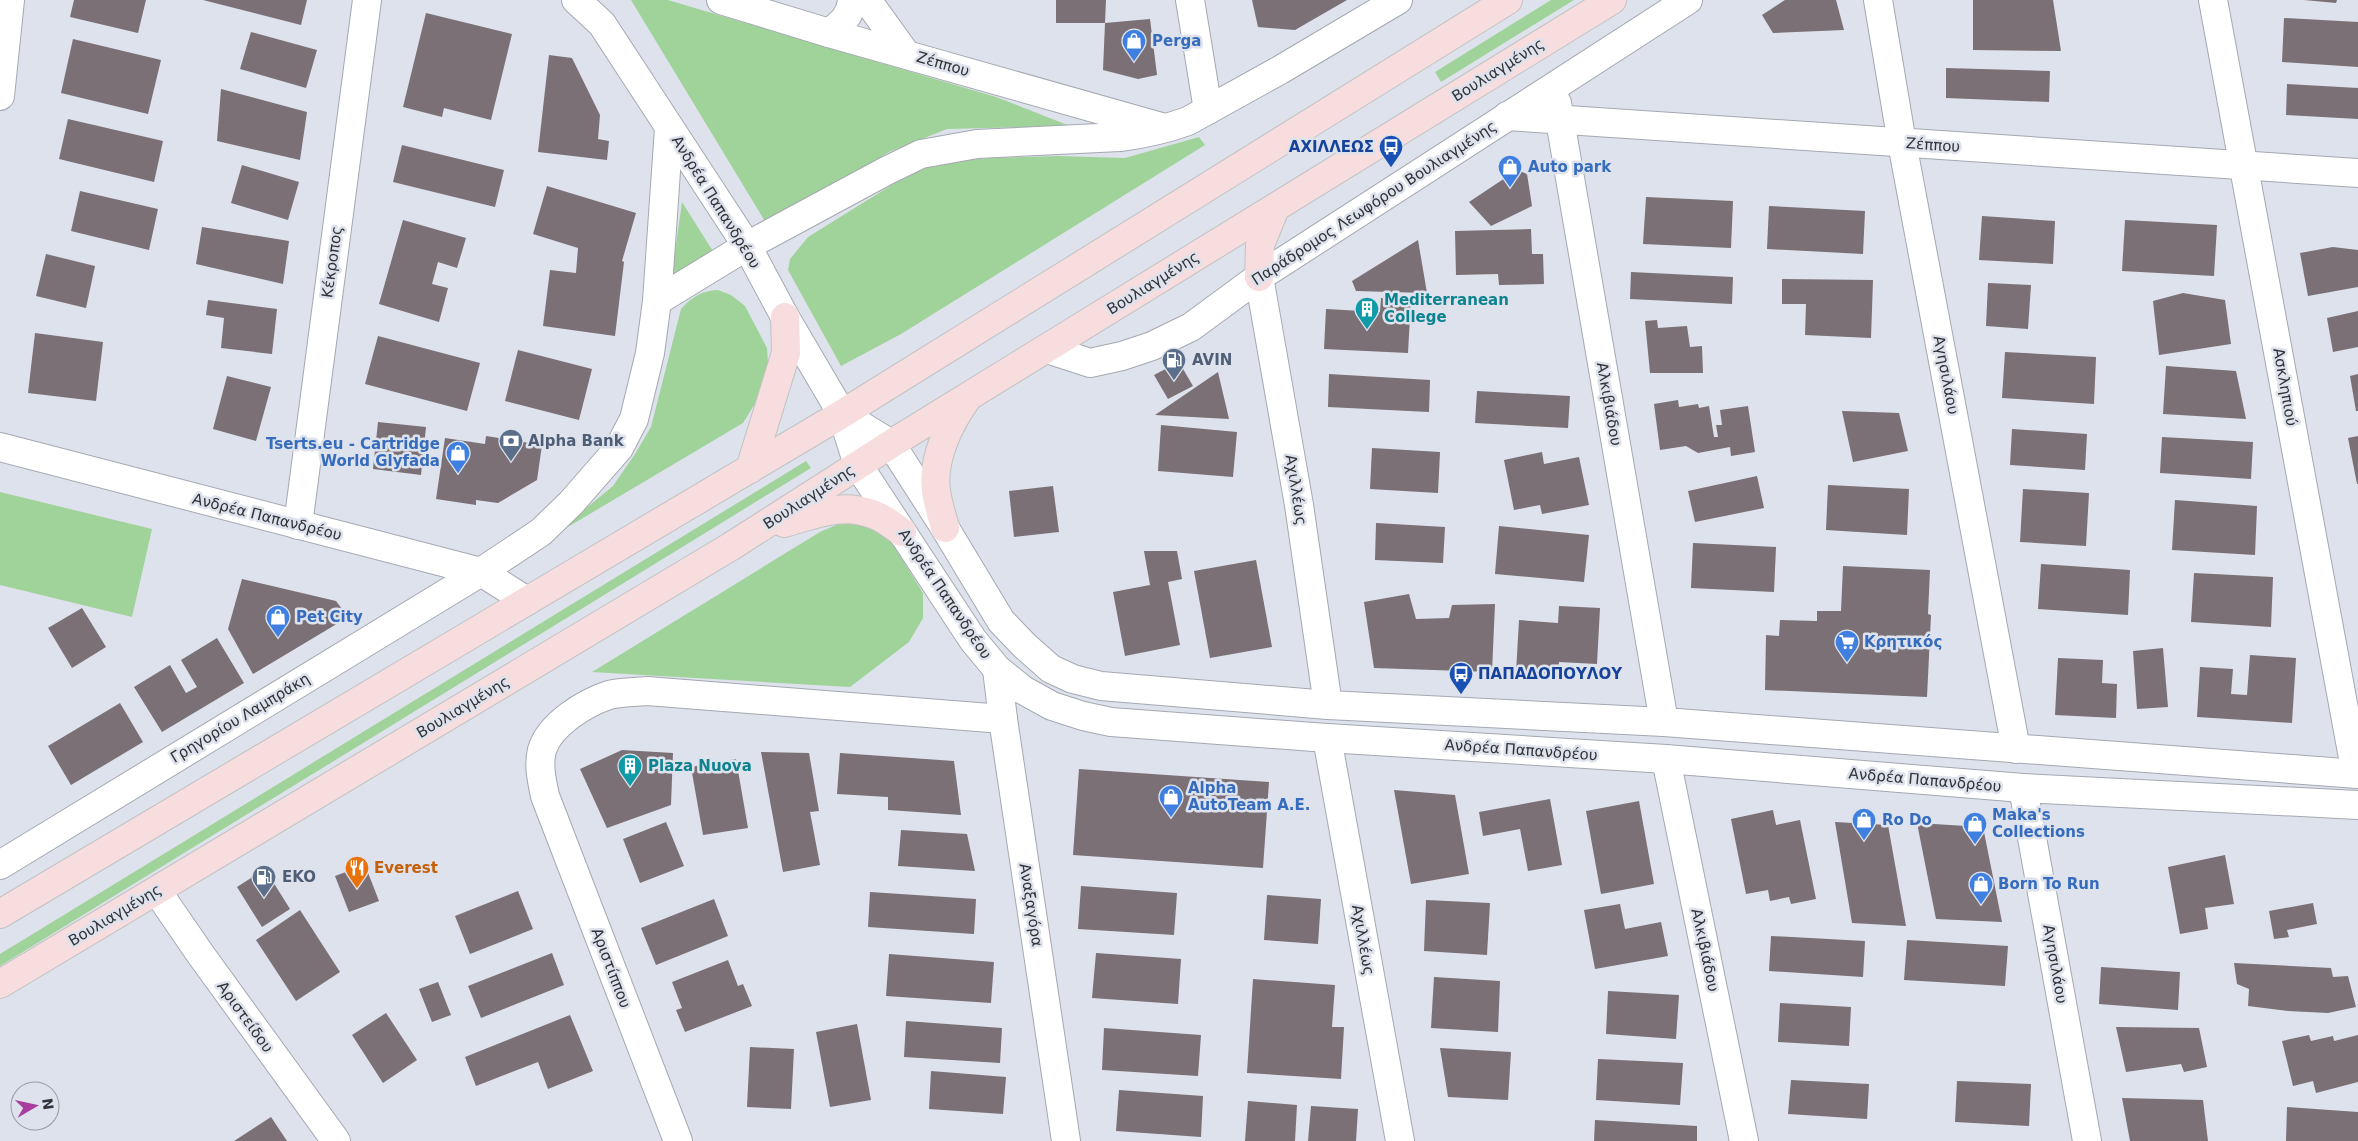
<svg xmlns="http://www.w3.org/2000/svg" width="2358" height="1141" font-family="'DejaVu Sans',sans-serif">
	<rect width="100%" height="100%" fill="#dee2ec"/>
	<g fill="#a0d39a">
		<path d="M631,0H668L996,97L1070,126L947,129L889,152L769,228Z"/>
		<path d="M1551,0H1574L1441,82L1435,72Z"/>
		<path d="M1199,137L1205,145L901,334L841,366L788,270L790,259L808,237L895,183L921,169L953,161L992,158L1058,156L1125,158Z"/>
		<path d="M682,202L714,253L671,280Z"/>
		<path d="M718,290L731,295L745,306L767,348L768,363L764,389L743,423L551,537L613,486L635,454L651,427L681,309C692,297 701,291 718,290Z"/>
		<path d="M806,461L811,468L0,966V954Z"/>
		<path d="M0,492L152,529L132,617L0,585Z"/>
		<path d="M843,522L869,524L889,538L923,593V618L909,642L850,687L592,672L820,532Z"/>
	</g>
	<g fill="#7a7075">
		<path d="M74,0H146L138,33L70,17Z"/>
		<path d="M203,0H307L301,25Z"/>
		<path d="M1056,0H1106L1105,23H1056Z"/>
		<path d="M1252,0H1347L1295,30L1258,27Z"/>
		<path d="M1785,0H1836L1844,30L1773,33L1762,15Z"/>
		<path d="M1973,0H2053L2061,51L1973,50Z"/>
		<path d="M2304,0H2337L2336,3Z"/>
		<path d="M426,13L512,34L491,120L444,108L442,117L403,107Z"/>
		<path d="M2284,18L2358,22V67L2282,62Z"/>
		<path d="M1150,19L1157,75L1138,79L1103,70L1105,23Z"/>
		<path d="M251,32L317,50L306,88L240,69Z"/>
		<path d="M73,39L161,60L148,114L61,93Z"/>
		<path d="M549,55L572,58L600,115L598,139L609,141L607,160L538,152Z"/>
		<path d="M1946,68L2050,71L2049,102L1946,98Z"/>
		<path d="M2287,84L2358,88V119L2286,115Z"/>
		<path d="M221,89L307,112L300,160L217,141Z"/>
		<path d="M68,119L163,141L154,182L59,159Z"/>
		<path d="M402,145L504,170L495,207L393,182Z"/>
		<path d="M242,165L299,182L288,220L231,203Z"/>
		<path d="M1517,170L1527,174L1532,206L1491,226L1469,202Z"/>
		<path d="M547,186L636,213L622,261L624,262L615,336L543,326L550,270L576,273L578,248L533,234Z"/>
		<path d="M80,191L158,209L149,250L71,231Z"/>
		<path d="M1646,197L1733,201L1731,248L1643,244Z"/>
		<path d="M1769,206L1865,211L1863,254L1767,249Z"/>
		<path d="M1982,216L2055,221L2053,264L1979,260Z"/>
		<path d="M403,220L466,238L457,268L438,262L432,284L448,288L439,322L379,304Z"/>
		<path d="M2125,220L2217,225L2214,276L2122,271Z"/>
		<path d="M202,227L289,241L283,284L196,264Z"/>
		<path d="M1531,229L1532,254H1543L1544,284L1499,285L1498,274L1456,275L1455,231Z"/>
		<path d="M1418,240L1427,293L1356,291L1352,281Z"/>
		<path d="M2333,247L2358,250V287L2308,296L2300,253Z"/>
		<path d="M46,254L95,266L86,308L36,296Z"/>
		<path d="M1631,272L1733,277L1732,304L1630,299Z"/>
		<path d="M1782,279L1873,280L1871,338L1805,335L1806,304H1782Z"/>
		<path d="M1988,283L2031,285L2028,329L1986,326Z"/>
		<path d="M2183,293L2225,300L2231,344L2159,355L2153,301Z"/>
		<path d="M1381,298L1411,299L1408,353L1324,349L1326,309L1380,312Z"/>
		<path d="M208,300L277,309L272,354L221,348L224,318L206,315Z"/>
		<path d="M2358,311V347L2333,352L2327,318Z"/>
		<path d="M1657,320L1658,328L1687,326L1690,347L1702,346L1703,373H1650L1645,321Z"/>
		<path d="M35,333L103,342L96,401L28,393Z"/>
		<path d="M378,336L480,363L467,411L365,384Z"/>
		<path d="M518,350L592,369L579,420L505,401Z"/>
		<path d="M2005,352L2096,357L2094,404L2002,398Z"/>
		<path d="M1179,362L1193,386L1168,399L1154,375Z"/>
		<path d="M2166,366L2236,371L2246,419L2163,414Z"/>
		<path d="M1218,372L1229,419L1155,415Z"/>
		<path d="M1329,374L1430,380L1429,412L1328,407Z"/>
		<path d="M2358,374V411H2356L2350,376Z"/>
		<path d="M227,376L271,387L256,441L213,429Z"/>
		<path d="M1477,391L1570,396L1568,428L1475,423Z"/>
		<path d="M1678,400L1679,407L1698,404L1699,408L1709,406L1714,437H1718L1716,425H1722L1720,410L1748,406L1755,452L1731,456L1730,447L1698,453L1686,446L1660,450L1654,404Z"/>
		<path d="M1842,411L1899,413L1908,451L1853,462Z"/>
		<path d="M378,422L426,427L421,475L373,469Z"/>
		<path d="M1161,425L1237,432L1233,477L1158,471Z"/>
		<path d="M2012,429L2087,434L2085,470L2010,465Z"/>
		<path d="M486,436L542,445L537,480L498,503L476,500V505L436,499L445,438L485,444Z"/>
		<path d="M2358,436V484H2357L2348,438Z"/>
		<path d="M2162,437L2253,442L2251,479L2160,473Z"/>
		<path d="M1372,448L1440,452L1438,493L1370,489Z"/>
		<path d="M1542,452L1544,464L1579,457L1589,505L1542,514L1540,505L1514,510L1504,460Z"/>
		<path d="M1757,476L1764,508L1695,522L1688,491Z"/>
		<path d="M1828,485L1909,489L1907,535L1826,530Z"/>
		<path d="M1053,486L1059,532L1014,537L1009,491Z"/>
		<path d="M2023,489L2089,493L2086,546L2020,542Z"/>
		<path d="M2175,500L2257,506L2255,555L2172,550Z"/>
		<path d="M1376,523L1445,527L1443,563L1375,560Z"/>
		<path d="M1499,526L1589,535L1584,582L1495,574Z"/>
		<path d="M1693,543L1776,547L1774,592L1691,588Z"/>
		<path d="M1144,551H1177L1182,579L1168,582L1180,645L1125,656L1113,592L1150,585Z"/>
		<path d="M1256,560L1272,647L1210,658L1194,571Z"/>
		<path d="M2041,564L2130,570L2128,615L2038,609Z"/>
		<path d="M1843,566L1930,570L1928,614L1931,615L1927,697L1765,690L1766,635L1779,636L1780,620L1817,621V611H1841Z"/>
		<path d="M2194,573L2273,577L2271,627L2191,622Z"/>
		<path d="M242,579L336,601L342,609L340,622L253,674L228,629Z"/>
		<path d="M1409,594L1416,619L1449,618L1452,605L1495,604L1492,672L1374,668L1364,602Z"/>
		<path d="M1559,606L1600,608L1597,664L1559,662L1558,676L1516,673L1519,620L1558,623Z"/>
		<path d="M82,608L106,647L72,668L48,628Z"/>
		<path d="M217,638L244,683L162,732L134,687L170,665L186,693L197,687L181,660Z"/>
		<path d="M2163,648L2168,707L2137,709L2133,651Z"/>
		<path d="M2250,655L2296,658L2292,723L2197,717L2200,667L2233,669L2231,694L2247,695Z"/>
		<path d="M2058,658L2103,660L2102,683L2117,684L2116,718L2055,715Z"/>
		<path d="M120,703L143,742L71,785L48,746Z"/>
		<path d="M622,750L673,753L671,805L607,828L580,769Z"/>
		<path d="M761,752L809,753L819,811L810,812L820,865L783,872Z"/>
		<path d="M840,753L954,761L961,815L888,810V797L837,794Z"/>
		<path d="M736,759L748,828L703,835L691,767Z"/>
		<path d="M1079,769L1269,782L1263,868L1073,855Z"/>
		<path d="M1394,790L1455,795L1469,874L1411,884Z"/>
		<path d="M1550,799L1562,865L1528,871L1520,829L1483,836L1479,812Z"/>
		<path d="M1639,801L1654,884L1601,894L1586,811Z"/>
		<path d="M1773,810L1776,825L1800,820L1816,899L1791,904L1789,897L1770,901L1768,890L1746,894L1731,819Z"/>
		<path d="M666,822L684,866L640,883L623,839Z"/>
		<path d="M1835,822L1888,825L1906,926L1852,923Z"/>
		<path d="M1917,823L1983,827L2002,922L1936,919Z"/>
		<path d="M901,830L967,834L975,871L898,866Z"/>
		<path d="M2225,855L2234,904L2205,908L2208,929L2180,934L2168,867Z"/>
		<path d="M365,865L379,901L349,912L335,876Z"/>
		<path d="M265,869L290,909L262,927L237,887Z"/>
		<path d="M1081,886L1177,893L1174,935L1078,929Z"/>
		<path d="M518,891L533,929L470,954L455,916Z"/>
		<path d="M870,892L976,899L974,934L868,927Z"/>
		<path d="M1267,895L1321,899L1318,944L1264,940Z"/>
		<path d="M714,899L728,936L656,965L641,928Z"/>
		<path d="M1426,900L1490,903L1487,955L1424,951Z"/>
		<path d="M2313,903L2317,924L2287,930L2289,937L2274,939L2269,911Z"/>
		<path d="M1620,904L1625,929L1661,922L1668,956L1595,969L1584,910Z"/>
		<path d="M300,910L340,972L296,1001L256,940Z"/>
		<path d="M1771,936L1865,941L1863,977L1769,971Z"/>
		<path d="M1907,940L2008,946L2005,986L1904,980Z"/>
		<path d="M552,953L564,985L481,1018L468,986Z"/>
		<path d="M1096,953L1181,959L1178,1004L1092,998Z"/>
		<path d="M889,954L994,962L991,1003L886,996Z"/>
		<path d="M728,960L738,986L743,984L752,1006L685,1032L676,1010L682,1008L672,982Z"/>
		<path d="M2234,963L2331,968L2333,977L2348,976L2356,1007L2328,1013L2288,1011L2248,1006L2249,989L2237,984Z"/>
		<path d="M2101,967L2180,972L2178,1010L2099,1004Z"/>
		<path d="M1434,977L1500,981L1498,1032L1431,1028Z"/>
		<path d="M1253,979L1335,985L1332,1027H1344L1341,1079L1247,1073Z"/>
		<path d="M438,982L451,1015L432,1022L419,989Z"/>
		<path d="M1608,991L1679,995L1676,1039L1606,1034Z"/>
		<path d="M1780,1003L1851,1007L1849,1046L1778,1042Z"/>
		<path d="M386,1013L417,1060L383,1083L352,1035Z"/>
		<path d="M570,1015L593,1071L548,1089L538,1062L476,1086L465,1057Z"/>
		<path d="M906,1021L1002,1028L1000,1063L904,1057Z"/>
		<path d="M857,1024L871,1100L830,1107L816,1032Z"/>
		<path d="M2116,1027L2199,1028L2207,1067L2184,1072L2181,1064L2126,1072Z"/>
		<path d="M1104,1028L1201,1035L1198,1076L1102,1070Z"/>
		<path d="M2309,1035L2311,1041L2333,1036L2334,1041L2358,1035V1082L2316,1093L2313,1081L2293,1086L2282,1041Z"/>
		<path d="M750,1047L794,1049L791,1109L747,1107Z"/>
		<path d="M1440,1048L1511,1052L1508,1100L1448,1097Z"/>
		<path d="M1598,1059L1683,1063L1680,1105L1596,1100Z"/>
		<path d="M931,1071L1006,1077L1003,1114L929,1109Z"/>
		<path d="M1791,1080L1869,1084L1867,1119L1788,1114Z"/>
		<path d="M1957,1081L2031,1084L2029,1126L1955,1122Z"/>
		<path d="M1119,1090L1203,1096L1201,1137L1116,1131Z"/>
		<path d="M2122,1098L2203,1100L2208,1141H2130Z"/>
		<path d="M1248,1101L1297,1105L1295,1141H1245Z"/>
		<path d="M1311,1106L1358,1109L1356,1141H1308Z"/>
		<path d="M2287,1107L2358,1112V1141H2286Z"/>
		<path d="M271,1117L287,1141H234Z"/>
		<path d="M1595,1120L1697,1126V1141H1594Z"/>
	</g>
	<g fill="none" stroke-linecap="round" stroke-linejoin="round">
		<defs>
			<g id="minor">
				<path d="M867,0L906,54"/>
				<path d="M1190,0L1208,110"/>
				<path d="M1878,0L1902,143L2016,749"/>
				<path d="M2213,0L2356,774"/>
				<path d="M829,33C841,24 851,16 852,0"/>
				<path d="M0,96L10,0"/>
				<path d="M1557,103L1664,722"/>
				<path d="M1507,116L2358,173"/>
				<path d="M1259,277L1299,505L1328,705"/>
				<path d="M298,525L367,0"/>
				<path d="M997,669L1003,719L1066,1141"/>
				<path d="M1327,738L1400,1141"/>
				<path d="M1666,759L1744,1141"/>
				<path d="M2023,788L2087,1141"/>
				<path d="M0,865L481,572"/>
				<path d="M157,891L201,955L336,1141"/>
				<path d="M678,1141L545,796C542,781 538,766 542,750C550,724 585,703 609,695C620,692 635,692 647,691L1003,719"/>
			</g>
			<g id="tertiary">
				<path d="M721,0L829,33L1161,127"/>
				<path d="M657,301L747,246L886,171L921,154L977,144L1120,137C1144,134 1166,129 1188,121L1280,70L1398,0"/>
				<path d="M1047,349L1090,363L1122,356L1152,346L1191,327L1259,277L1688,0"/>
				<path d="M0,447L481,572L527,601"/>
				<path d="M481,572L541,532L571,503L619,448L634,419L650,353L657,301L669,128"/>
			</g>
			<g id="secondary">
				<path d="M576,0L602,24L747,246L785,317L842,414L858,465L973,640L997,669L1023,690L1052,706L1083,716L1111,722L1327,738L1666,759L2023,788L2358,805"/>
				<path d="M842,414L891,444L945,528L1001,621L1025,646L1051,669L1073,679L1101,686L1328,705L1664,722L2358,774"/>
			</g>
			<g id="primary">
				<path d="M1259,277L1260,245L1275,208"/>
				<path d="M750,469L786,353L785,317"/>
				<path d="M784,523C814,515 841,502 872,514C883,517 893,526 902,532"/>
				<path d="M945,528C942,515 937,502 936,490C932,459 949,424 966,400"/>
				<path d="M0,914L842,414L1508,0"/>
				<path d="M0,984L730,547L891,444L1612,0"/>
			</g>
		</defs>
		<use href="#minor" stroke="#a4a8b1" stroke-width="30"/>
		<use href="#tertiary" stroke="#a4a8b1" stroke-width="30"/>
		<use href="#secondary" stroke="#a4a8b1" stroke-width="30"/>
		<use href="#primary" stroke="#c1c2c3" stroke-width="30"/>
		<use href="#minor" stroke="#fff" stroke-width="28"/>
		<use href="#tertiary" stroke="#fff" stroke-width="28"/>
		<use href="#secondary" stroke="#fff" stroke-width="28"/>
		<use href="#primary" stroke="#f7dddd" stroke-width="28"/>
	</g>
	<defs>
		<symbol id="shop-pin" viewBox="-11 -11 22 30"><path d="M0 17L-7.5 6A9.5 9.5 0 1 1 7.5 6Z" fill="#3f7fe0" stroke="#dee2ec"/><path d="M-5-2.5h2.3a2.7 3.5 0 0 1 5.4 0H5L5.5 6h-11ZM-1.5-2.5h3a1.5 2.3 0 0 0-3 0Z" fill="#fff"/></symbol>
		<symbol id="bus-pin" viewBox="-11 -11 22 30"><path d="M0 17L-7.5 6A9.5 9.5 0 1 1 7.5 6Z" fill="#1a4fb4" stroke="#dee2ec"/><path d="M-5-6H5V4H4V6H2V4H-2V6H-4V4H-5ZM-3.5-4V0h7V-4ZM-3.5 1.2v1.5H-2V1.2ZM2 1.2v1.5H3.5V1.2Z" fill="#fff"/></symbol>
		<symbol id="building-pin" viewBox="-11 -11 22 30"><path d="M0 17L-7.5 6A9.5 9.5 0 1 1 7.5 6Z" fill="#0f9aa8" stroke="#dee2ec"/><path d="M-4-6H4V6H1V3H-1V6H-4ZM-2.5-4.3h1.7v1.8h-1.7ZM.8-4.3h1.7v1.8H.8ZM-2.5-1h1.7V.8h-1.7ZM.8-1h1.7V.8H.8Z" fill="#fff"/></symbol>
		<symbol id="fuel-pin" viewBox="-11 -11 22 30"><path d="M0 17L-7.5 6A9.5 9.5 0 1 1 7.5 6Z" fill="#5c6f8a" stroke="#dee2ec"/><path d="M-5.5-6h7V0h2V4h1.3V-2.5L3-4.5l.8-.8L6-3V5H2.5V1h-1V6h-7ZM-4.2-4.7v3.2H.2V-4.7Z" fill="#fff"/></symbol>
		<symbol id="bank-pin" viewBox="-11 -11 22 30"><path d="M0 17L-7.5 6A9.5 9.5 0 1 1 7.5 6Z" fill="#5c6f8a" stroke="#dee2ec"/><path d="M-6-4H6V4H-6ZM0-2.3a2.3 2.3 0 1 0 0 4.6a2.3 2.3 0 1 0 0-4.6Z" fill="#fff"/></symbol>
		<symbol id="supermarket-pin" viewBox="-11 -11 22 30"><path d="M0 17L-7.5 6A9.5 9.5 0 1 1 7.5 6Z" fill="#3f7fe0" stroke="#dee2ec"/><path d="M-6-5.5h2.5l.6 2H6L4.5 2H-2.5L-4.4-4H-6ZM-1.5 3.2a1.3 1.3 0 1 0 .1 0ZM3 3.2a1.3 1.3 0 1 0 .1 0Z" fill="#fff"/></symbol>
		<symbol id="restaurant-pin" viewBox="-11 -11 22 30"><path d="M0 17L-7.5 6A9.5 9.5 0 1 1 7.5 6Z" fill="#e8710a" stroke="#dee2ec"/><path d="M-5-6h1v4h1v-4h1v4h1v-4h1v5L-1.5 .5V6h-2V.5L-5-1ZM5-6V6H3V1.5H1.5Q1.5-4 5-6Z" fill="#fff"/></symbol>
	</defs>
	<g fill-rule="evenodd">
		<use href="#shop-pin" x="1120" y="27" width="28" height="38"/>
		<use href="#bus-pin" x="1377" y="133" width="28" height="38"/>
		<use href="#shop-pin" x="1496" y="153" width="28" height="38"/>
		<use href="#building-pin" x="1353" y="295" width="28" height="38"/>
		<use href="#fuel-pin" x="1160" y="346" width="28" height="38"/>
		<use href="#bank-pin" x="497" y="427" width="28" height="38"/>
		<use href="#shop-pin" x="444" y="439" width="28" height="38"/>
		<use href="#shop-pin" x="264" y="603" width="28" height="38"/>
		<use href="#supermarket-pin" x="1833" y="628" width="28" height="38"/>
		<use href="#bus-pin" x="1447" y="660" width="28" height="38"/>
		<use href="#building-pin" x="616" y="752" width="28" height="38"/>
		<use href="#shop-pin" x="1157" y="783" width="28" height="38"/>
		<use href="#shop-pin" x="1850" y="806" width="28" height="38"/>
		<use href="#shop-pin" x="1961" y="810" width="28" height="38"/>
		<use href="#restaurant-pin" x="343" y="854" width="28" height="38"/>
		<use href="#fuel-pin" x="250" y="863" width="28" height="38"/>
		<use href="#shop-pin" x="1967" y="870" width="28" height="38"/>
	</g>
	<g text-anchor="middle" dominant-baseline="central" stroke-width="5" stroke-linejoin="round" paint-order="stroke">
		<g font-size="15" font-weight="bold" fill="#366cbe" stroke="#dee2ec" text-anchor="start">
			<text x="1152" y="41">Perga</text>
			<text x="1528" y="167">Auto park</text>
			<text x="440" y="444" text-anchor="end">Tserts.eu - Cartridge<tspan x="440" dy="17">World Glyfada</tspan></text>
			<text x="296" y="617">Pet City</text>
			<text x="1864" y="642">Κρητικός</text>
			<text x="1188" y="788">Alpha<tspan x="1188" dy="17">AutoTeam Α.Ε.</tspan></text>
			<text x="1992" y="815">Maka's<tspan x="1992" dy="17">Collections</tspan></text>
			<text x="1882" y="820">Ro Do</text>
			<text x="1998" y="884">Born To Run</text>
		</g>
		<g font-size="15" fill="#313236" stroke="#dee2ec">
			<text transform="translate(943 64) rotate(16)">Ζέππου</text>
			<text transform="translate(1498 70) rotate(-32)">Βουλιαγμένης</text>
			<text transform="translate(1933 145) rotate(4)">Ζέππου</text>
			<text transform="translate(716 202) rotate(58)">Ανδρέα Παπανδρέου</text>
			<text transform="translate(1374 203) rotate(-33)">Παράδρομος Λεωφόρου Βουλιαγμένης</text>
			<text transform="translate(332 262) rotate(-82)">Κέκροπος</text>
			<text transform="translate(1153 283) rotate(-32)">Βουλιαγμένης</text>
			<text transform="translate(1946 375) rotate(79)">Αγησιλάου</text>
			<text transform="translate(2285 387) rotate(80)">Ασκληπιού</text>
			<text transform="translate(1609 404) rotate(80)">Αλκιβιάδου</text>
			<text transform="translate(1296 490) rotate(81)">Αχιλλέως</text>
			<text transform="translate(809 497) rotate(-33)">Βουλιαγμένης</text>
			<text transform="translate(267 517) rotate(14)">Ανδρέα Παπανδρέου</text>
			<text transform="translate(945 594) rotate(56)">Ανδρέα Παπανδρέου</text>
			<text transform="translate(463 707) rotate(-31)">Βουλιαγμένης</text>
			<text transform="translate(240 718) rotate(-31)">Γρηγορίου Λαμπράκη</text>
			<text transform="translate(1521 750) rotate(4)">Ανδρέα Παπανδρέου</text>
			<text transform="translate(1925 780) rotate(5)">Ανδρέα Παπανδρέου</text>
			<text transform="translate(1031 905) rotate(81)">Αναξαγόρα</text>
			<text transform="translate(115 915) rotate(-31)">Βουλιαγμένης</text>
			<text transform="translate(1363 940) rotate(80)">Αχιλλέως</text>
			<text transform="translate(1705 950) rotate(78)">Αλκιβιάδου</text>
			<text transform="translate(2055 964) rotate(80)">Αγησιλάου</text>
			<text transform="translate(611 968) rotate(69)">Αριστίππου</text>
			<text transform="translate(245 1017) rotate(54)">Αριστείδου</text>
		</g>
		<g font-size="15" font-weight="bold" fill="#164399" stroke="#dee2ec" text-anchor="end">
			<text x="1374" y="147">ΑΧΙΛΛΕΩΣ</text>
			<text x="1478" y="674" text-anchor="start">ΠΑΠΑΔΟΠΟΥΛΟΥ</text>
		</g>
		<g font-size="15" font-weight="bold" fill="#0d838f" stroke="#dee2ec" text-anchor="start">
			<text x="1384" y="300">Mediterranean<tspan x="1384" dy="17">College</tspan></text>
			<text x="648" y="766">Plaza Nuova</text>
		</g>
		<g font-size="15" font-weight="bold" fill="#4e5e75" stroke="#dee2ec" text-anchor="start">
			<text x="1192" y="360">AVIN</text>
			<text x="528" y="441">Alpha Bank</text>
			<text x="282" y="877">EKO</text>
		</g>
		<g font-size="15" font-weight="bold" fill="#c56008" stroke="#dee2ec" text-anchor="start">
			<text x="374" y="868">Everest</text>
		</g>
	</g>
	<g transform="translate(35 1106) rotate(81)"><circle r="24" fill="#dee2ec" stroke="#999ca3"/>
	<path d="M0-4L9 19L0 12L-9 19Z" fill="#a83d9d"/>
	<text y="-8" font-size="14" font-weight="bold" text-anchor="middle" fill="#313236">N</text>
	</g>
</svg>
